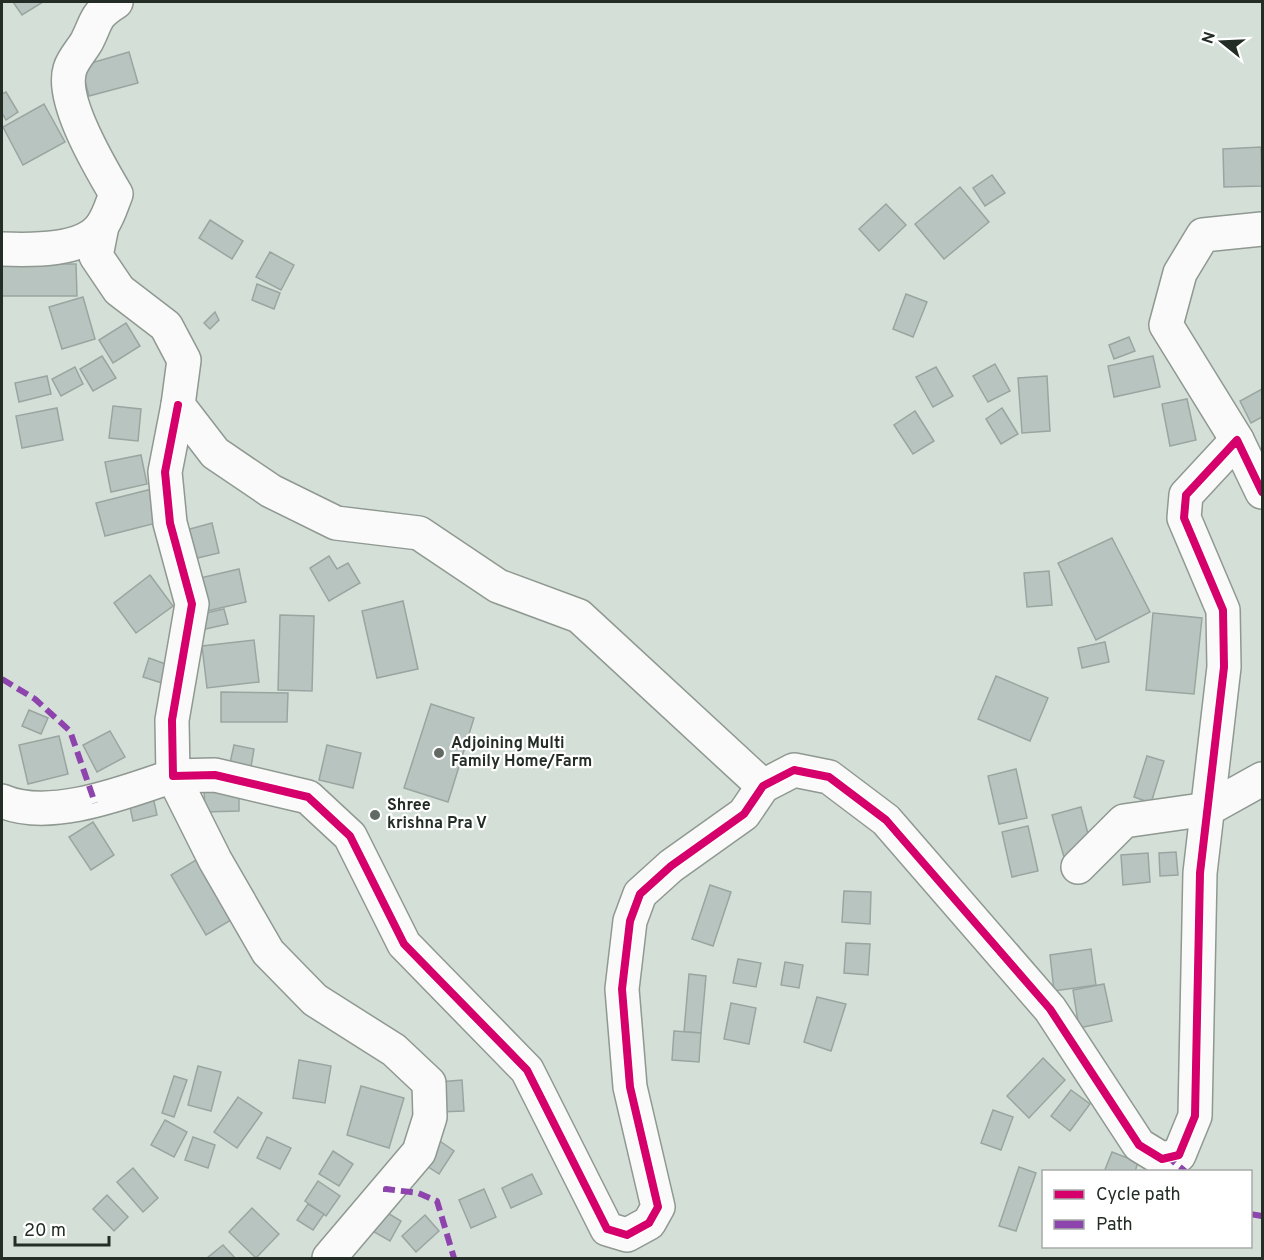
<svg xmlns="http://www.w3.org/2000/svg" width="1264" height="1260" font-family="Overpass,sans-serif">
	<rect width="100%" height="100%" fill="#d4e0d7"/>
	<g fill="#b8c4bf" stroke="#9aa5a1" stroke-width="1.5">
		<path d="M13,2H43L22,15Z"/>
		<path d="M129,52L138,83L89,96L81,66Z"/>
		<path d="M6,92L18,112L6,120L2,113V94Z"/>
		<path d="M44,104L65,142L23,165L3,127Z"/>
		<path d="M1261,147L1262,186L1224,187L1223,149Z"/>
		<path d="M992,175L1005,193L985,206L973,188Z"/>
		<path d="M960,187L989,222L944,259L915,224Z"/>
		<path d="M886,204L906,225L879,251L859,229Z"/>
		<path d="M210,220L243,241L232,259L199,238Z"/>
		<path d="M270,252L294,265L281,290L256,277Z"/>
		<path d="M2,264H76L77,296H2Z"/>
		<path d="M257,284L280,293L274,309L252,300Z"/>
		<path d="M906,294L927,302L913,337L893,329Z"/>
		<path d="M83,297L95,339L62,349L49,307Z"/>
		<path d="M215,312L219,320L210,329L204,323Z"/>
		<path d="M126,323L140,346L113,363L99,340Z"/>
		<path d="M1129,337L1135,351L1114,359L1109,345Z"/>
		<path d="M102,356L116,378L93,391L80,369Z"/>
		<path d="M1153,356L1160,387L1114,397L1108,366Z"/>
		<path d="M995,364L1010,391L988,402L973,376Z"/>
		<path d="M75,367L83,384L61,396L52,379Z"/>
		<path d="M936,367L953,396L933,407L916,377Z"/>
		<path d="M47,376L51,394L19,402L15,383Z"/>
		<path d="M1047,376L1050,431L1022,433L1018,378Z"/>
		<path d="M1262,389V417L1251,423L1240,401Z"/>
		<path d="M1187,399L1196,440L1170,446L1162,404Z"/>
		<path d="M113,406L141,409L138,441L109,438Z"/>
		<path d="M57,408L63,440L22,448L16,416Z"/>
		<path d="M1002,408L1018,434L1001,444L986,419Z"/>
		<path d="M915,411L934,441L913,454L894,425Z"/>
		<path d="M141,455L147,484L111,492L105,462Z"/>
		<path d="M156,488L164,521L105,536L96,503Z"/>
		<path d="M212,523L219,553L193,559L186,530Z"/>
		<path d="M1112,538L1150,612L1096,640L1058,563Z"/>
		<path d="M329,556L337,569L348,563L360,583L329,601L310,568Z"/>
		<path d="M239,569L246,602L207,611L200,578Z"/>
		<path d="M1049,571L1052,605L1027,607L1024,573Z"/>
		<path d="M150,575L173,606L136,633L114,603Z"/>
		<path d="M403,601L418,669L377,678L362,611Z"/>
		<path d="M224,609L228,624L201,630L197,615Z"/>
		<path d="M1153,613L1202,618L1194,694L1146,690Z"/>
		<path d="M280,615L314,616L312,691L278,690Z"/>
		<path d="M254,640L259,682L207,688L202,646Z"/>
		<path d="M1105,642L1109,662L1082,668L1078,648Z"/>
		<path d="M149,658L171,666L165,684L143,677Z"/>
		<path d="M996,676L1048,698L1030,741L978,719Z"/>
		<path d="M221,692L288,693L287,722H221Z"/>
		<path d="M431,704L474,718L448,802L404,788Z"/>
		<path d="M29,710L48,718L41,734L22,726Z"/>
		<path d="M110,731L125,757L97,772L83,745Z"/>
		<path d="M59,736L68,774L28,784L19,745Z"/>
		<path d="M234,745L254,749L251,767L230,763Z"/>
		<path d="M327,745L361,753L353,788L319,780Z"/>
		<path d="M1147,756L1164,761L1151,803L1134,797Z"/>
		<path d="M1016,769L1027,818L999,824L988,776Z"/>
		<path d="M150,783L157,815L133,821L126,788Z"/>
		<path d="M239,787V811L205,812L204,788Z"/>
		<path d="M1081,807L1092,849L1064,857L1052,815Z"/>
		<path d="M93,822L114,855L91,870L69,837Z"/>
		<path d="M1028,826L1038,871L1012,877L1002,832Z"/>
		<path d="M1176,852L1178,875L1160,876L1159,853Z"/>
		<path d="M1148,853L1150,882L1123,885L1121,855Z"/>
		<path d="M196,860L231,920L206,935L171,875Z"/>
		<path d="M710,885L731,892L713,946L692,939Z"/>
		<path d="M844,891L871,892L870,924L842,922Z"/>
		<path d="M846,943L870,944L868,975L844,973Z"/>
		<path d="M1091,949L1096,985L1054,991L1050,955Z"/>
		<path d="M738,959L761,963L756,987L733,983Z"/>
		<path d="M785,962L803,965L799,988L781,985Z"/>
		<path d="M689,974L706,976L701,1033L684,1032Z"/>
		<path d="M1104,984L1112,1021L1079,1028L1073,990Z"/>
		<path d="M817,997L846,1004L831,1051L804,1042Z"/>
		<path d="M731,1003L756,1008L749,1044L724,1039Z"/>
		<path d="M674,1031L701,1033L699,1062L672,1060Z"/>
		<path d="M1043,1058L1065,1080L1029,1118L1007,1096Z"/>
		<path d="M299,1060L331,1066L325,1103L293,1098Z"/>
		<path d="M198,1066L221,1072L211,1111L188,1105Z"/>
		<path d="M174,1076L187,1080L174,1117L162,1113Z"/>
		<path d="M462,1080L464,1111L439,1112L438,1082Z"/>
		<path d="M361,1086L404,1098L389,1148L347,1135Z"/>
		<path d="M1071,1090L1090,1104L1070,1131L1051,1116Z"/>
		<path d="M238,1097L262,1113L237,1148L214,1132Z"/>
		<path d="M993,1110L1013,1117L1001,1150L981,1143Z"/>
		<path d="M165,1120L187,1132L174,1157L151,1145Z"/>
		<path d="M193,1137L215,1145L208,1168L185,1160Z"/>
		<path d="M267,1137L291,1148L280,1169L257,1158Z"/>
		<path d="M437,1139L454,1151L439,1174L421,1162Z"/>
		<path d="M333,1151L353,1164L339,1186L319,1174Z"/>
		<path d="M1112,1152L1138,1162L1135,1172H1104Z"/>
		<path d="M1019,1167L1036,1173L1016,1231L999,1226Z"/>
		<path d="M133,1168L158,1198L143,1212L117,1182Z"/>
		<path d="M532,1174L542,1194L511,1208L502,1188Z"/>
		<path d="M318,1181L340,1196L326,1216L305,1201Z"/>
		<path d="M484,1189L496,1217L471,1228L459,1200Z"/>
		<path d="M107,1195L128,1217L114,1231L93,1209Z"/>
		<path d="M308,1204L324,1214L313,1230L297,1220Z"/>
		<path d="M252,1208L279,1234L256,1258L229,1232Z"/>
		<path d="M381,1209L401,1221L390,1241L369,1229Z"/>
		<path d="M425,1215L439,1231L416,1252L402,1236Z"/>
		<path d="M223,1245L235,1258H207Z"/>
	</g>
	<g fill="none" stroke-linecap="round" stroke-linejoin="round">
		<defs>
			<g id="minor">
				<path d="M102,226L96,256L119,290L166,326L184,360L178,405L215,453L271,491L336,523L419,533L498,586L579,616L763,786"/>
				<path d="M2,249C30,250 86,252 103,224C109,215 112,204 116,194C100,167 60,100 70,69C73,59 82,50 87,41C98,19 94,16 116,2"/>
				<path d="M178,405L165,472L170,523L192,604L172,720L173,776L215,775L308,797L350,836L404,944L527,1070L607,1229L627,1235L649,1223L658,1207L630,1087L622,989L630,921L640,894L671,866L744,814L763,786L794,770L829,777L886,820L1050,1009L1139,1145L1162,1159L1179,1155L1195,1116L1200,873L1224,667L1223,610L1184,518L1186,495L1237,440L1262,492"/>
				<path d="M1237,440L1166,325L1180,273L1203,235L1262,229"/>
				<path d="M2,801C50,822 125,792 173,776L215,860L268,952L315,1000L394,1050L429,1083L430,1117L419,1152L329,1258"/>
				<path d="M1078,867L1124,821L1208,809L1262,779"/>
			</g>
		</defs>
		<use href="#minor" stroke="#8f9891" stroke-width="36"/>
		<use href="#minor" stroke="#f9faf9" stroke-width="33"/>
		<g stroke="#8e44ad" stroke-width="6" stroke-dasharray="12 6" stroke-linecap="butt">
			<path d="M2,679L35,699L70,731L95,803"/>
			<path d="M1165,1158H1169L1186,1172"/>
			<path d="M386,1192V1189L418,1193L437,1201L454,1258"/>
			<path d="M1250,1214L1262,1216"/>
		</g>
		<defs>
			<path id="cycleway" d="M178,405L165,472L170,523L192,604L172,720L173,776L215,775L308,797L350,836L404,944L527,1070L607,1229L627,1235L649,1223L658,1207L630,1087L622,989L630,921L640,894L671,866L744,814L763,786L794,770L829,777L886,820L1050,1009L1139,1145L1162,1159L1179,1155L1195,1116L1200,873L1224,667L1223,610L1184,518L1186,495L1237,440L1262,492"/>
		</defs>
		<use href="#cycleway" stroke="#fff" stroke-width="11"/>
		<use href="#cycleway" stroke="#d6006c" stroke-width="8"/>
	</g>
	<g fill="#616b63" stroke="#fff" stroke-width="2">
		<circle cx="439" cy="753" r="6"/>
		<circle cx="375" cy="815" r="6"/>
	</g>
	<g text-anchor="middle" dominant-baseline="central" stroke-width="4.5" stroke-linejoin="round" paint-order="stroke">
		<g font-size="16" font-weight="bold" fill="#232c25" stroke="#fff" text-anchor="start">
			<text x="451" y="744">Adjoining Multi<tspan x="451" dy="18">Family Home/Farm</tspan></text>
			<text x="387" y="806">Shree<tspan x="387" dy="18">krishna Pra V</tspan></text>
		</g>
	</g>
	<rect width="1264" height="1260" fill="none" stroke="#232c25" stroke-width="6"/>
	<rect x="1042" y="1170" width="210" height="78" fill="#ffffff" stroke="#a7aba8" stroke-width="1.5"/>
	<rect x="1054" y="1190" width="30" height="9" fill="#d6006c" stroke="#a7aba8" stroke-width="1.5"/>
	<text x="1096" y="1200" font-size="18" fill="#232c25">Cycle path</text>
	<rect x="1054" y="1220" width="30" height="9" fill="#8e44ad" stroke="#a7aba8" stroke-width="1.5"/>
	<text x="1096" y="1230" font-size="18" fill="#232c25">Path</text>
	<g transform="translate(1222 42) rotate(288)" stroke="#ffffff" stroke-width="4.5" paint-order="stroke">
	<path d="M0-4.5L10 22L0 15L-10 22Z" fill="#232c25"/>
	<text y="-9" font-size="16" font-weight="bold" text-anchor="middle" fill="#232c25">N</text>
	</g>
	<path d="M15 1236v9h94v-9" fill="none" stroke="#232c25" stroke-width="3"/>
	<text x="24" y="1236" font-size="18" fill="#232c25" stroke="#ffffff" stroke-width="4.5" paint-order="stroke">20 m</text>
</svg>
